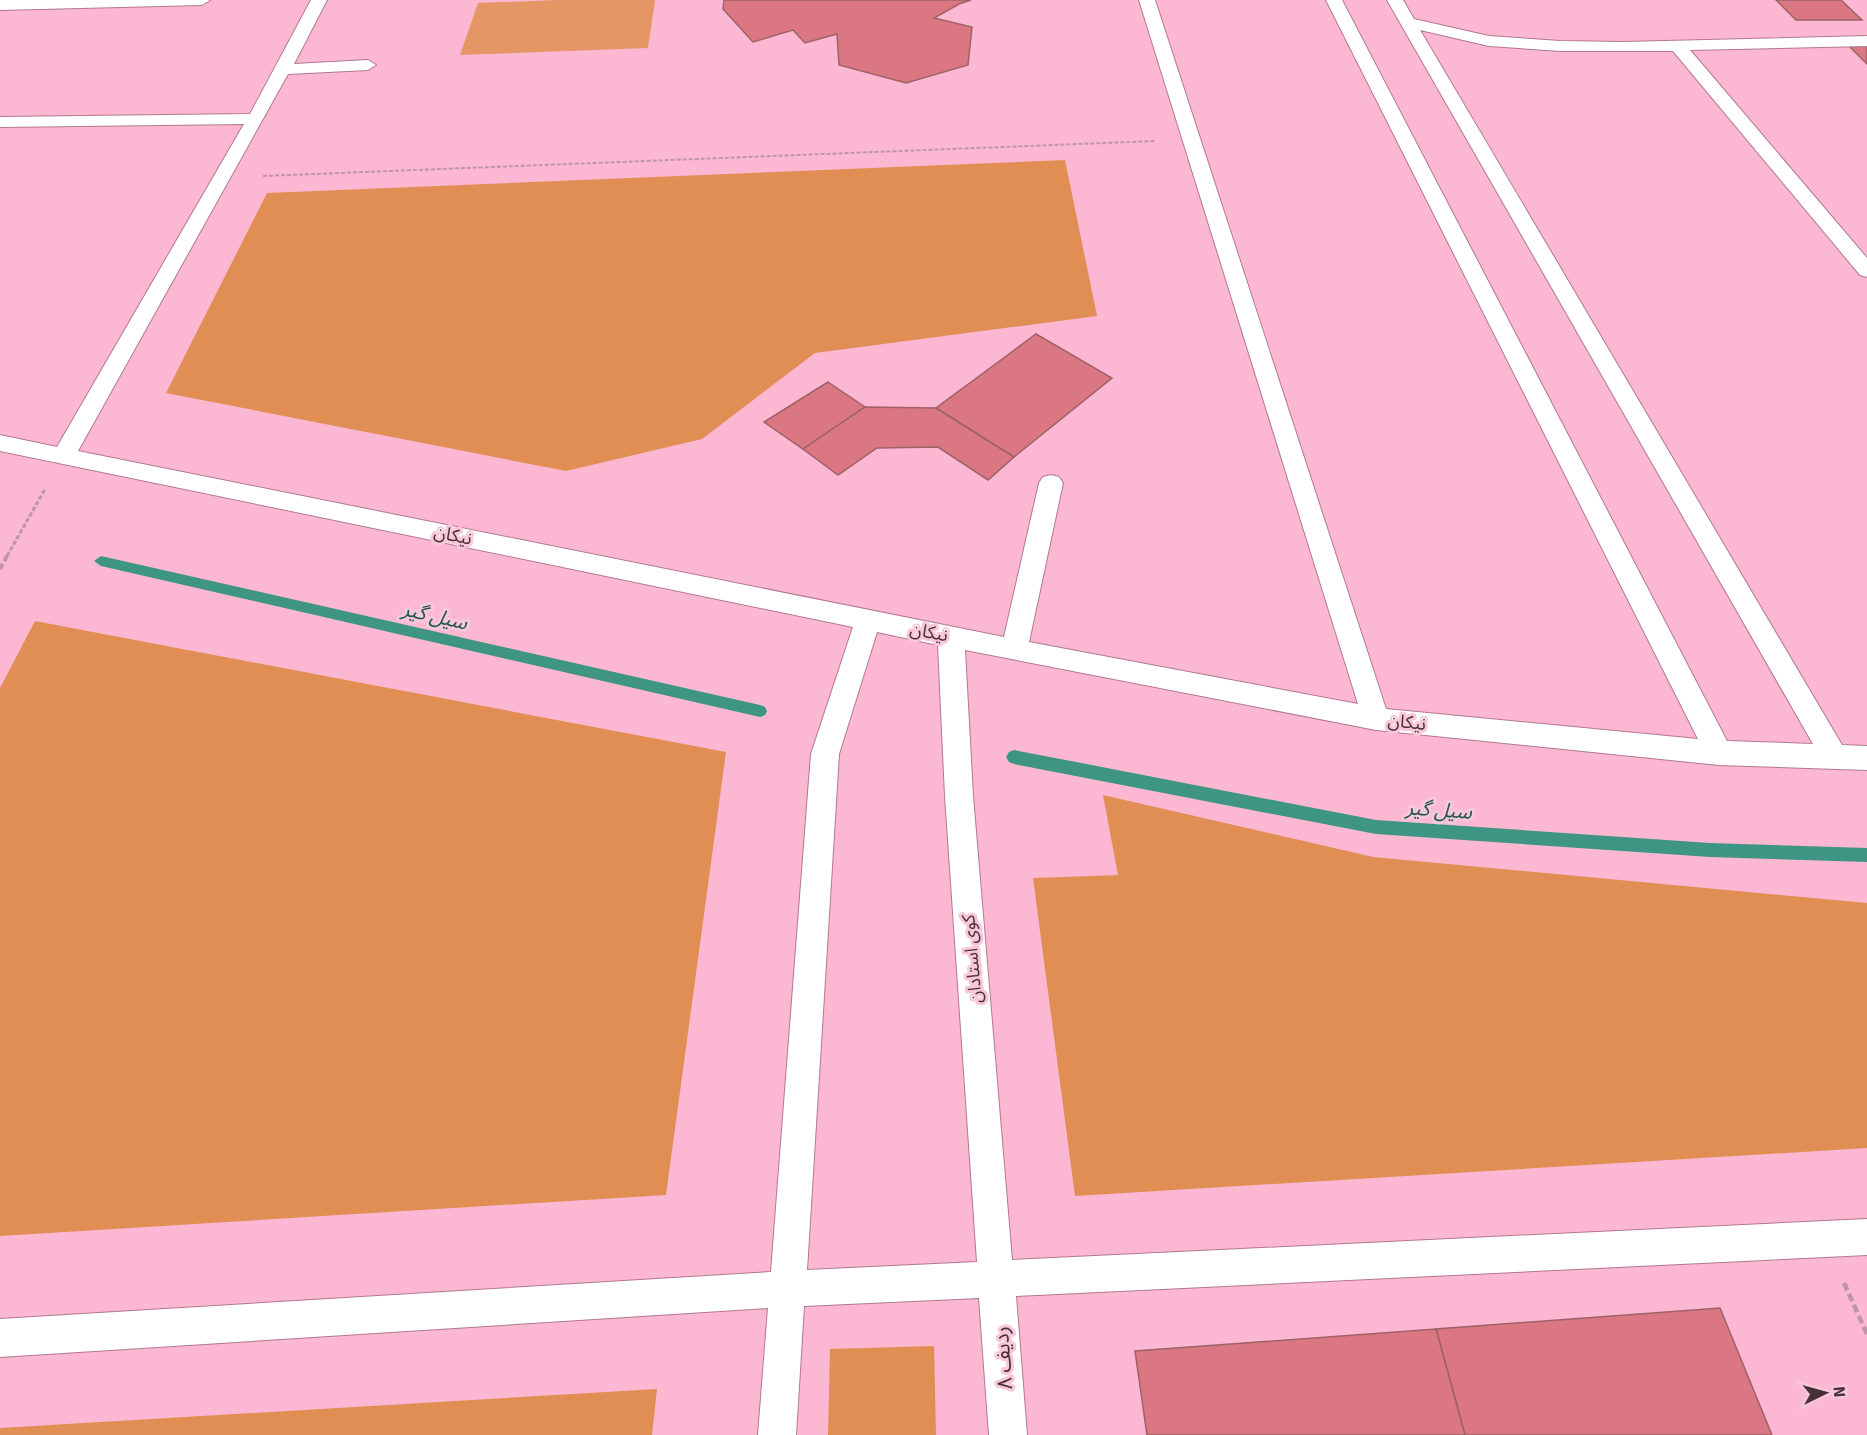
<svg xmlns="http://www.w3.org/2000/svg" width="1867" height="1435" font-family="Signika,'Noto Sans Arabic',sans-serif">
	<rect width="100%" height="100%" fill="#f8c7d9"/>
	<rect fill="#fcb7d2" x="0" y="0" width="1867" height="1435"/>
	<path fill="#e49765" d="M558,0H655L648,48L460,55L478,3Z"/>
	<g fill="#e18e55">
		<path d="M1065,160L1097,316L815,353L702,439L566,471L166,393L267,193Z"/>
		<path d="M35,621L726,752L666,1195L0,1236V688Z"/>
		<path d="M1103,795L1373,857L1867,903V1148L1075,1196L1033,878L1118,875Z"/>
		<path d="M934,1346L936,1435H828L830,1349Z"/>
		<path d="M657,1389L652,1435H0V1428Z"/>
	</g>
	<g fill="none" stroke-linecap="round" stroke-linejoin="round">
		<g fill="#3e9682" fill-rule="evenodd">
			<path d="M101,556L760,705L765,707L767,711L765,715L760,717L101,566L94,561Z"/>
			<path d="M1014,750L1376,820L1710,843L1867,848V862L1710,857L1376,834L1014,764L1009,762L1006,757L1009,752Z"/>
		</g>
	</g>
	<g fill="#db7782" stroke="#9d6268" stroke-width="1.5">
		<path d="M724,0H971L959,4L934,18L972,27L968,65L906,83L839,65L837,34L805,43L793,30L753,42L723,9Z"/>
		<path d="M1776,0H1841L1862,20H1796Z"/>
		<path d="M1849,46H1867V64Z"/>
		<path d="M1036,334L1112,378L1014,457L936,408Z"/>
		<path d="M828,382L865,407L803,449L764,422Z"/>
		<path d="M865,407L936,408L1014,457L988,480L938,447L877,448L838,475L803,449Z"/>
		<path d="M1720,1308L1772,1435H1465L1436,1329Z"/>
		<path d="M1436,1329L1465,1435H1147L1135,1351Z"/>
	</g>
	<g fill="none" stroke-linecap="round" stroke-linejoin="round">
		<defs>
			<g id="service">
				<path d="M0,0H210L202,5L0,10Z"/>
				<path d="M311,0H327L294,64L368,60L376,65L368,70L288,74L78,451L1004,637L1039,483L1043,477L1051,475L1059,477L1063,483L1029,642L1358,704L1139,0H1155L1386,709L1698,739L1326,0H1342L1727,741L1813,744L1387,0H1403L1414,19L1489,36L1560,41L1623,42L1867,36V46L1690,50L1867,258V277L1860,275L1673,51H1560L1489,46L1420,30L1842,745L1867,746V770L1719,765L1376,730L965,650L973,796L1012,1260L1867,1219V1255L1016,1296L1027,1435H989L979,1298L804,1306L796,1435H758L768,1308L0,1357V1319L771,1272L811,754L853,627L0,451V435L57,447L244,124L0,127V117L250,114ZM877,632L938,645L945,796L977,1262L807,1270L839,754Z"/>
			</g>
		</defs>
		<use href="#service" stroke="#b27990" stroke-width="2"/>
		<path stroke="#bf96a5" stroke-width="2" stroke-dasharray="4 2" stroke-linecap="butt" d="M263,176L1155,141"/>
		<path stroke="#bf96a5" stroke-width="3" stroke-dasharray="4.5 2" stroke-linecap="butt" d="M7,556L45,489"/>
		<path stroke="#bf96a5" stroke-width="4" stroke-dasharray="6 3" stroke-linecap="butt" d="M0,569L8,554"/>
		<path stroke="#bf96a5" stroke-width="4.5" stroke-dasharray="8 4" stroke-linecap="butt" d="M1844,1283L1867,1334"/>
		<use href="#service" fill="#fff" fill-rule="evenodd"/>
	</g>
	<g text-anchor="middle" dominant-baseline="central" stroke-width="6" stroke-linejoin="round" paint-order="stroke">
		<g font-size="18" fill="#483039" stroke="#f8c7d9">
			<text transform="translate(453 535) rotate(12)">نیکان</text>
			<text transform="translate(929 632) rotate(11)">نیکان</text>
			<text transform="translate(1407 722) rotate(6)">نیکان</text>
			<text transform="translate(972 959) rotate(-95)">کوی استادان</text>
		</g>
		<g font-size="20" font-style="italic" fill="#205648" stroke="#f8c7d9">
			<text transform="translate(435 616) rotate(13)">سیل گیر</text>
			<text transform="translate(1439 810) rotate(4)">سیل گیر</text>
		</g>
		<g font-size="21" fill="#483039" stroke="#f8c7d9">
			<text transform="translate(1003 1358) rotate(-94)">ردیف ۸</text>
		</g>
	</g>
	<g transform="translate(1825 1393) rotate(85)" stroke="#f8c7d9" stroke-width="4.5" paint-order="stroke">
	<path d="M0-4.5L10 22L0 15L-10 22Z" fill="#483039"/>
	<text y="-9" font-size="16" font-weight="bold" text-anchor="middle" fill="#483039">N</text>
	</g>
</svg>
